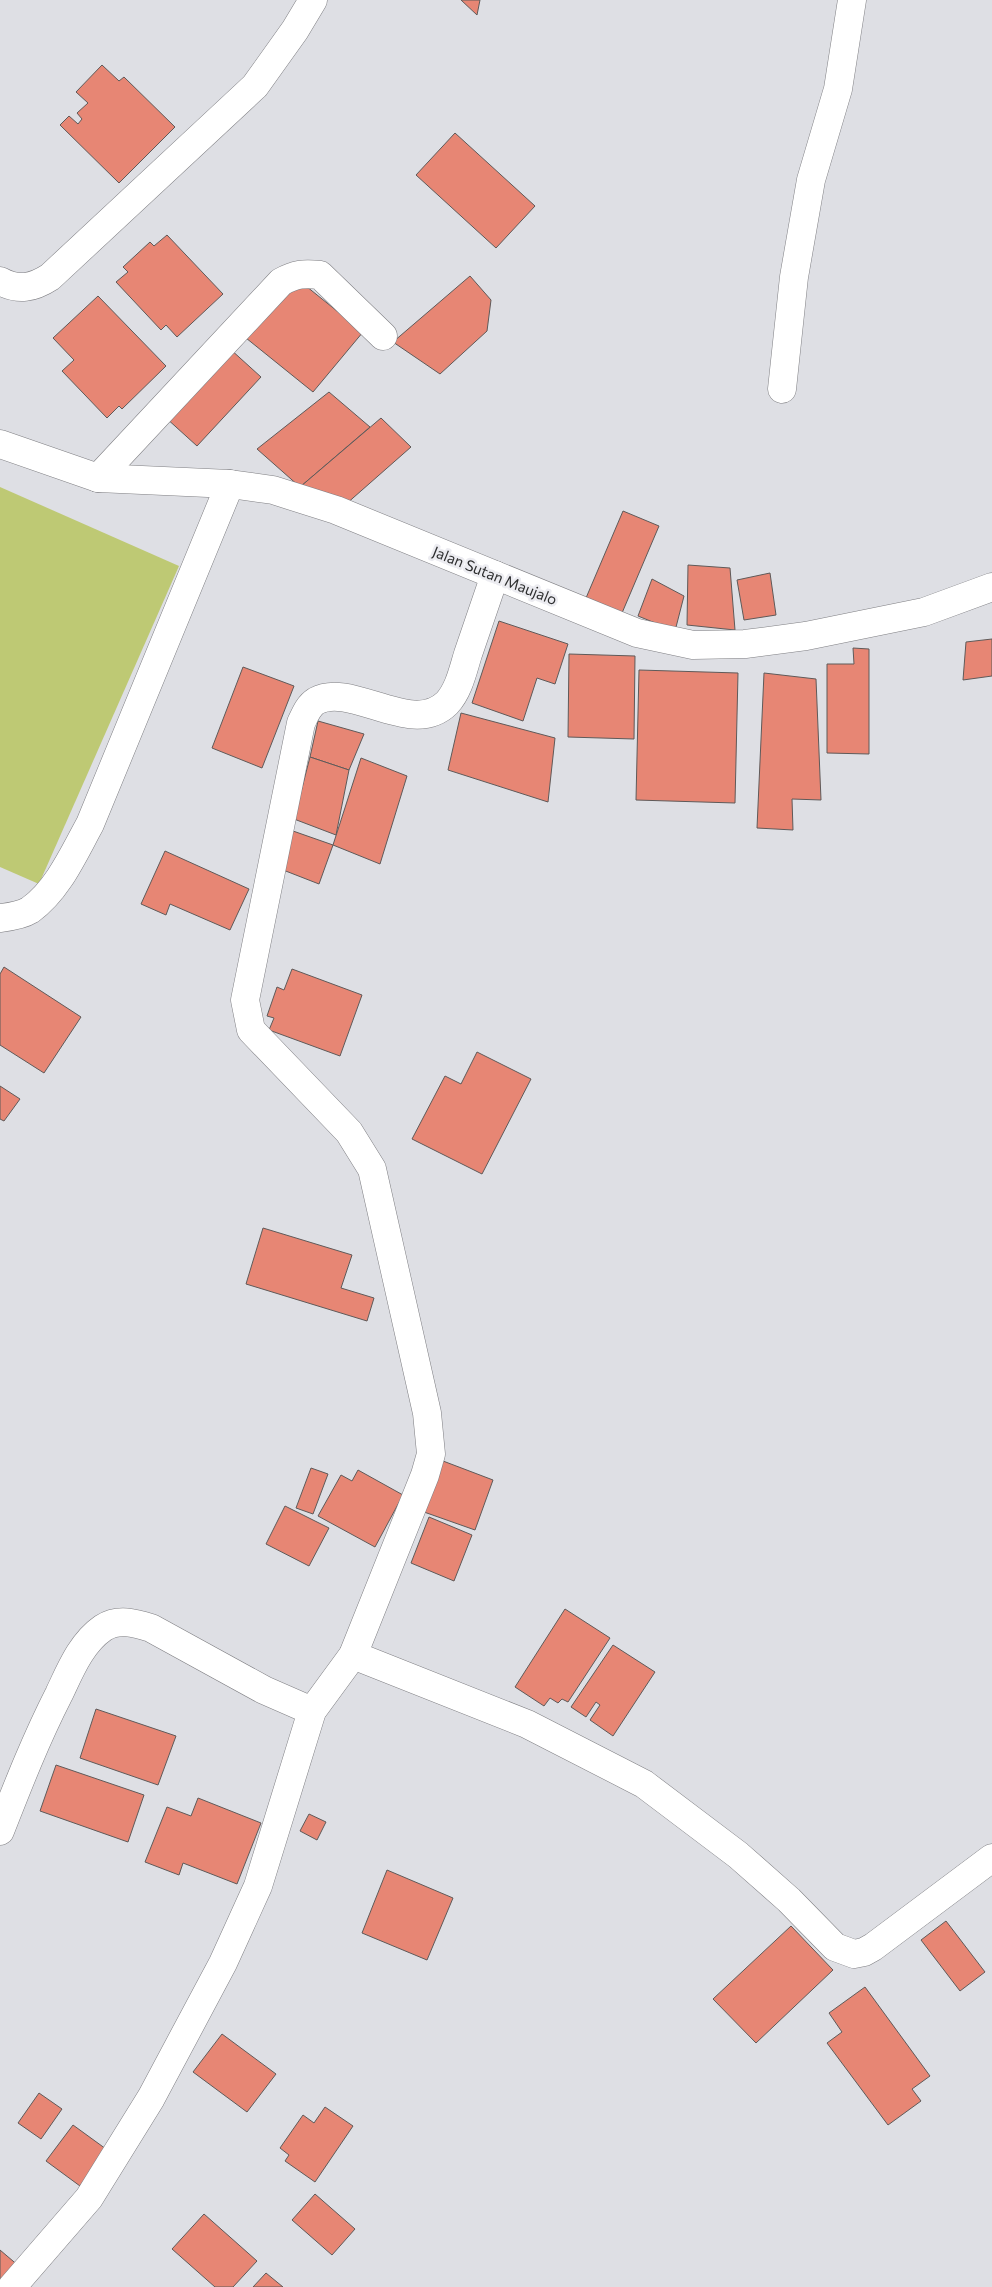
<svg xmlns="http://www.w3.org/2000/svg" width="992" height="2287" font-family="Commissioner,sans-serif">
	<rect width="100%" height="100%" fill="#dedfe4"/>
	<path fill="#bec974" d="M0,487L179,566L39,884L0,867Z"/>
	<g fill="#e78674" stroke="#5f5a59">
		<path d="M461,0H480L477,15Z"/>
		<path d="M102,65L119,81L124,77L175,127L119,183L60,125L69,116L78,124L82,119L77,113L88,103L76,92Z"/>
		<path d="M455,133L535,206L496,248L416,175Z"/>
		<path d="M167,235L223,294L177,337L166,325L161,330L116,282L128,272L123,267L150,242L154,246Z"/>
		<path d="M470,276L491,300L487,331L440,374L393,342Z"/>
		<path d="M296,278L363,332L313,392L246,338Z"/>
		<path d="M98,296L166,366L122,409L119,406L107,418L62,371L74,360L53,338Z"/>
		<path d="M229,348L261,377L197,446L165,417Z"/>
		<path d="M329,392L370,427L300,487L257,449Z"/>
		<path d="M381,418L411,447L345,505L300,487Z"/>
		<path d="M623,511L659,526L622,613L586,598Z"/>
		<path d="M688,565L730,568L735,630L687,625Z"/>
		<path d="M770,573L776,615L744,620L737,580Z"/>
		<path d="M652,579L684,596L675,631L638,616Z"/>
		<path d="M499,621L568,644L555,684L537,678L523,721L472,703Z"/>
		<path d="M992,639V676L963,680L966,642Z"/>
		<path d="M853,648L869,649V754L827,753V664H854Z"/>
		<path d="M569,654L635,656L634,739L568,737Z"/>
		<path d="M243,667L294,686L262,768L212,748Z"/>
		<path d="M639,670L738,673L735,803L636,800Z"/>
		<path d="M764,673L816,679L821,800L792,799L793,830L757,828Z"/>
		<path d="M461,713L555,738L548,802L448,770Z"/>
		<path d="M318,721L364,734L349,770L310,757Z"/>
		<path d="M310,757L349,770L336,835L294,819Z"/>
		<path d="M361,758L407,776L380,864L333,845Z"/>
		<path d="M293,831L333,845L319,884L278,868Z"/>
		<path d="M165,851L249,889L230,930L170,904L166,915L141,904Z"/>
		<path d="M4,967L81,1017L44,1073L0,1045V974Z"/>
		<path d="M292,969L362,995L340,1056L269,1030L274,1018L267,1016L277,987L284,990Z"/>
		<path d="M477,1052L531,1079L482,1174L412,1139L445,1076L461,1084Z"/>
		<path d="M0,1086L20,1099L4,1121L0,1119Z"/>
		<path d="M263,1228L352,1255L341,1288L374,1298L367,1321L246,1284Z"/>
		<path d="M443,1461L493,1480L475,1530L424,1512Z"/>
		<path d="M311,1468L328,1474L313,1514L296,1508Z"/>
		<path d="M358,1470L403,1495L375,1547L318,1516L341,1475L352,1481Z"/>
		<path d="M285,1506L329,1528L309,1566L266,1544Z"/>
		<path d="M429,1517L472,1535L454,1581L411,1563Z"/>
		<path d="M565,1609L610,1638L568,1702L562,1699L558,1703L550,1698L544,1706L515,1687Z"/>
		<path d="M613,1645L655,1672L613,1736L590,1720L600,1705L596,1702L586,1717L571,1707Z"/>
		<path d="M96,1709L176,1736L158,1785L80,1758Z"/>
		<path d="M56,1765L144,1795L128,1842L40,1811Z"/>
		<path d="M198,1798L261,1823L237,1884L183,1863L179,1875L145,1862L167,1807L191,1816Z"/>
		<path d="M309,1814L326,1822L317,1840L300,1831Z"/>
		<path d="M387,1870L453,1898L427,1960L362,1933Z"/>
		<path d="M946,1921L985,1972L960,1991L921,1940Z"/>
		<path d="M791,1926L833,1970L756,2043L713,1999Z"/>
		<path d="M865,1987L930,2076L912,2089L921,2101L888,2125L827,2043L842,2032L829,2013Z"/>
		<path d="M222,2034L276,2074L247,2112L193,2072Z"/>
		<path d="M39,2093L62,2109L41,2139L18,2123Z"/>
		<path d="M325,2107L353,2126L315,2182L285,2161L289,2155L280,2148L303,2115L314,2123Z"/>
		<path d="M73,2125L106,2149L80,2186L46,2161Z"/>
		<path d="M315,2194L355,2229L332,2255L292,2220Z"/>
		<path d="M204,2214L257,2261L233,2287H215L172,2249Z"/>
		<path d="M0,2250L20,2267L0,2287Z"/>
		<path d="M266,2273L283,2287H253Z"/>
	</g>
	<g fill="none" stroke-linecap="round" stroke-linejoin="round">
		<defs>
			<g id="street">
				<path d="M0,281C18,291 33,288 50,277L255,86L295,30L313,0"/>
				<path d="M782,389L794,277L811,180L838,89L852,0"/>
				<path d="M0,444L98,478L230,484L273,490L336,510L637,633L693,645L745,644L806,636L924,612L992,587"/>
				<path d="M98,478L281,282C295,274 304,273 320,275L383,336"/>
				<path d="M0,918C9,917 22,915 30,910C58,890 74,853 90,824L230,484"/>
				<path d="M353,1655L527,1724L644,1784L738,1855L789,1900L835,1947L854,1954L864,1952L873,1947L992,1858"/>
				<path d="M0,1831C18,1785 36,1739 59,1694C70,1671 81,1643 103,1628C118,1618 135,1623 151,1628L264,1690L312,1711"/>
				<path d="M12,2287L89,2198L151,2098L223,1963L258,1886L312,1711L353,1655L425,1475L431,1454L427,1413L372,1169L349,1132L251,1030L245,1000L301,723C305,715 308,706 316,701C351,681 412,738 447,703C459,690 463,670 468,654C477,628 486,601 495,575"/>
			</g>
		</defs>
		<use href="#street" stroke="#7f7f83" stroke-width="29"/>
		<use href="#street" stroke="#fff" stroke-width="28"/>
	</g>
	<g text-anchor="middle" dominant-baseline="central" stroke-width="5" stroke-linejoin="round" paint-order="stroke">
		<g font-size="15" fill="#2d2e2f" stroke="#ececf1">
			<text transform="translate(495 575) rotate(22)">Jalan Sutan Maujalo</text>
		</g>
	</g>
</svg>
